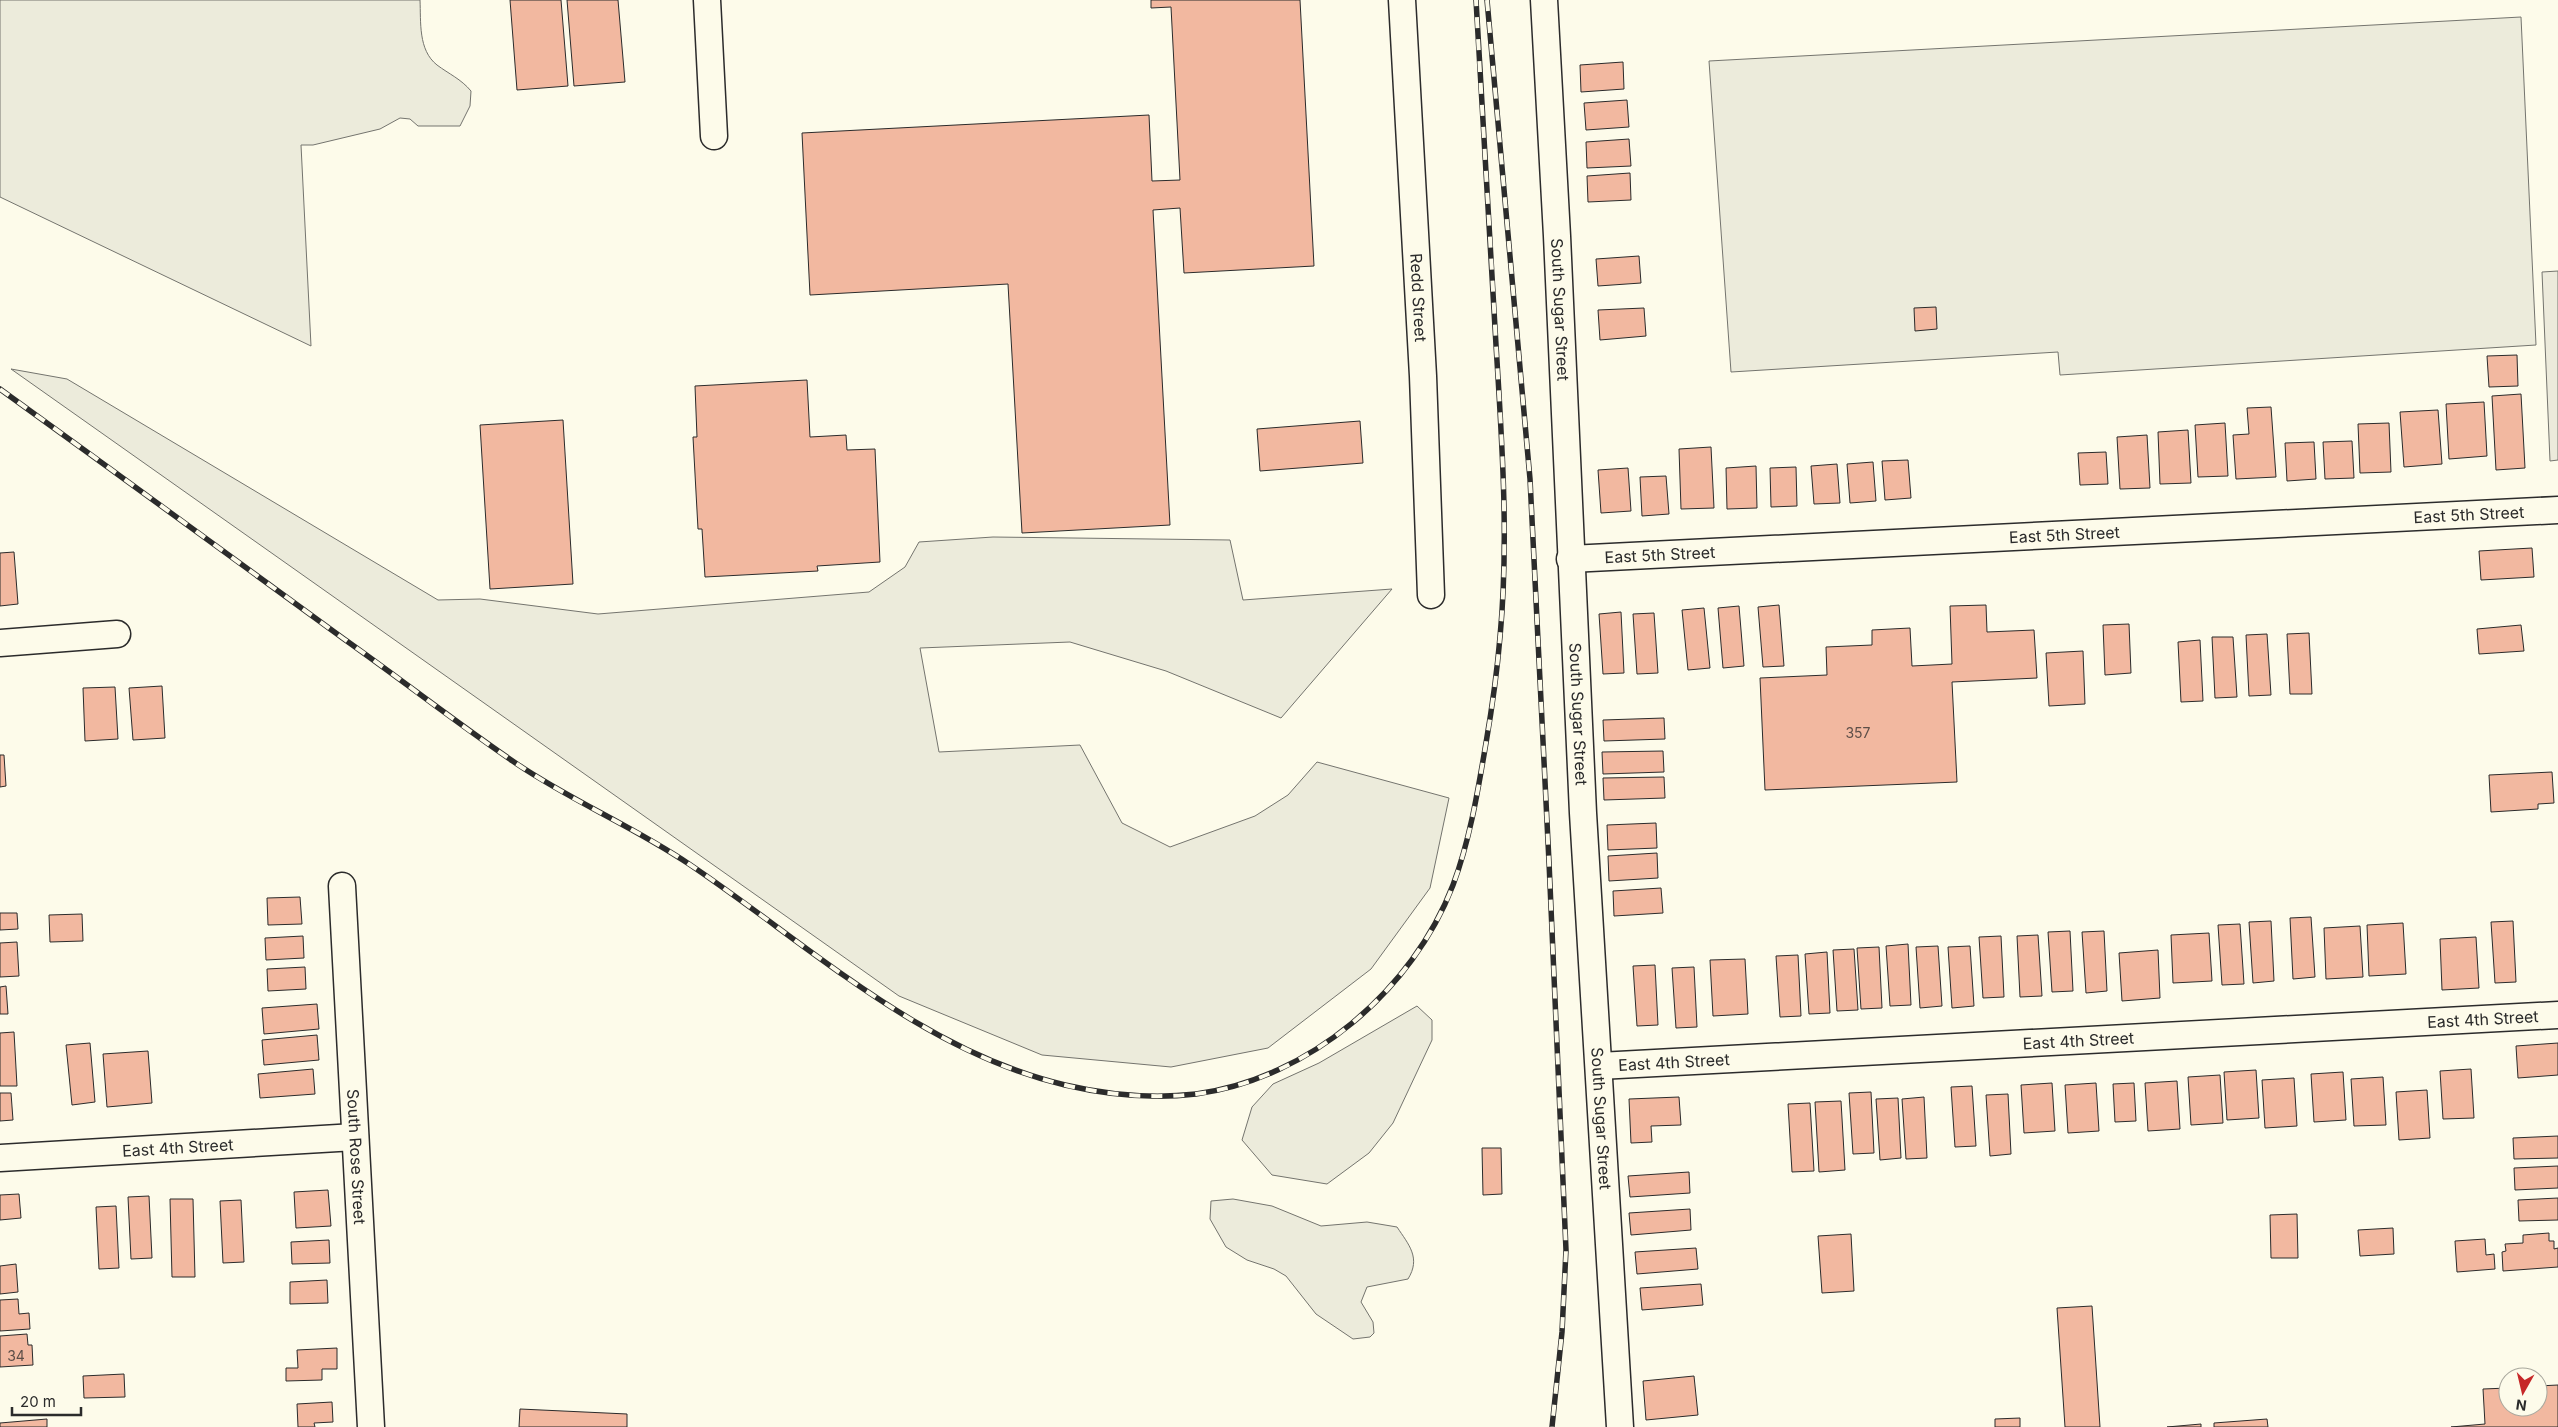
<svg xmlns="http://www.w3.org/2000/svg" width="2558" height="1427" font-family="Inter,sans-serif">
	<rect width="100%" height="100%" fill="#fdfbea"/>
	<g fill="#ecebdb" stroke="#74746e">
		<path d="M0,0H420C421,22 418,50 437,65C449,74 461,79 471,91L470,106L460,126H418L410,119L400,118L380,129L313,145H301L311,346L0,197Z"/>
		<path d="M2521,17L2536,345L2060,375L2058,352L1731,372L1709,61Z"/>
		<path d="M11,369L67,379L438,600L480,599L598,614L869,592L905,567L919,542L993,537L1230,540L1243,600L1392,589L1281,718L1166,671L1070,642L920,648L939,752L1080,745L1122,823L1170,847L1255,816L1288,795L1317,762L1449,798L1430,888L1371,969L1268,1048L1171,1067L1042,1055L899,996Z"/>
		<path d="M1417,1006L1432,1020V1040L1393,1123L1369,1153L1327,1184L1272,1175L1242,1140L1252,1107L1273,1084L1319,1063Z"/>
		<path d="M1233,1199L1272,1206L1321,1226L1367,1222L1397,1227C1409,1245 1421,1258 1408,1279L1367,1287L1361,1302L1373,1322L1374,1333L1370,1337L1353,1339L1316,1314L1286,1276L1274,1269L1247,1260L1226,1247L1210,1219L1211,1201Z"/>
	</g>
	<path fill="#eceadb" stroke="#74746e" d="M2558,271V460L2550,461L2542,272Z"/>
	<g fill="#f2b8a0" stroke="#2b2b2b">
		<path d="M510,0H561L568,86L517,90Z"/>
		<path d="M567,0H618L625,82L574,86Z"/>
		<path d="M1151,0H1300L1314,266L1184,273L1180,208L1153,210L1170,525L1022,533L1008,284L810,295L802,133L1149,115L1152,181L1180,180L1171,7L1151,8Z"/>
		<path d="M1623,62L1624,89L1581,92L1580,65Z"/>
		<path d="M1627,100L1629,127L1586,130L1584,103Z"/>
		<path d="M1629,139L1631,166L1587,168L1586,142Z"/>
		<path d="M1630,173L1631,200L1588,202L1587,176Z"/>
		<path d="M1639,256L1641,283L1598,286L1596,259Z"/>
		<path d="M1936,307L1937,329L1915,331L1914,308Z"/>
		<path d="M1644,308L1646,336L1600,340L1598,310Z"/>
		<path d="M2517,355L2518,386L2489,387L2487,356Z"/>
		<path d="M807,380L810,437L846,435L847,450L875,449L880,562L817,566L818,571L705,577L702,529H698L693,437H697L695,386Z"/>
		<path d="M2521,394L2525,468L2496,470L2492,396Z"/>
		<path d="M2484,402L2487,456L2449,459L2446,404Z"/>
		<path d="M2271,407L2276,477L2236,479L2233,435L2249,434L2247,408Z"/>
		<path d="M2438,410L2442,464L2404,467L2400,412Z"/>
		<path d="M563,420L573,584L490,589L480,425Z"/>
		<path d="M1360,421L1363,463L1260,471L1257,429Z"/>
		<path d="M2225,423L2228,476L2198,477L2195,425Z"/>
		<path d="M2389,423L2391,472L2360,473L2358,424Z"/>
		<path d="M2188,430L2191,483L2160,484L2158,432Z"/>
		<path d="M2147,435L2150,488L2120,489L2117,437Z"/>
		<path d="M2352,441L2354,478L2325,479L2323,442Z"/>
		<path d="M2314,442L2316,479L2287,481L2285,443Z"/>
		<path d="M1711,447L1714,508L1681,509L1679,449Z"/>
		<path d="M2106,452L2108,484L2080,485L2078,453Z"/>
		<path d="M1908,460L1911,498L1885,500L1882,461Z"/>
		<path d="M1873,462L1876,501L1850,503L1847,464Z"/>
		<path d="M1837,464L1840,503L1814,504L1811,466Z"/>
		<path d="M1756,466L1757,508L1727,509L1726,468Z"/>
		<path d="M1796,467L1797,506L1771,507L1770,468Z"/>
		<path d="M1628,468L1631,511L1601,513L1598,470Z"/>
		<path d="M1666,476L1669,514L1642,516L1640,477Z"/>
		<path d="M2532,548L2534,577L2481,580L2479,551Z"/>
		<path d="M14,552L18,604L0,606V553Z"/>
		<path d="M1779,605L1784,666L1763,667L1758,607Z"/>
		<path d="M1986,605L1987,632L2034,630L2037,678L1952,682L1957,782L1765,790L1760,678L1827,675L1826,647L1872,645V630L1910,628L1912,666L1952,664L1950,606Z"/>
		<path d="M1739,606L1744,666L1723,668L1718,608Z"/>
		<path d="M1704,608L1710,668L1688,670L1682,610Z"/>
		<path d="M1621,612L1624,673L1603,674L1599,614Z"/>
		<path d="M1654,613L1658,673L1637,674L1633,614Z"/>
		<path d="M2129,624L2131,673L2105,675L2103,625Z"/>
		<path d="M2521,625L2524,651L2479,654L2477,629Z"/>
		<path d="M2309,633L2312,694H2290L2287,634Z"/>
		<path d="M2267,634L2271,695L2249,696L2246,635Z"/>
		<path d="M2212,637H2233L2237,697L2215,698Z"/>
		<path d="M2200,640L2203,701L2181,702L2178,642Z"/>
		<path d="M2083,651L2085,704L2049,706L2046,653Z"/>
		<path d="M162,686L165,738L133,740L129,688Z"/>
		<path d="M115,687L118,739L85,741L83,688Z"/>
		<path d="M1664,718L1665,739L1604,741L1603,720Z"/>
		<path d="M1663,751L1664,772L1603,774L1602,752Z"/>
		<path d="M0,755H4L6,786L0,787Z"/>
		<path d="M2552,772L2554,803L2538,804V809L2491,812L2489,775Z"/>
		<path d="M1664,777L1665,798L1604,800L1603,778Z"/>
		<path d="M1656,823L1657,848L1608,850L1607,825Z"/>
		<path d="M1657,853L1658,878L1609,881L1608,856Z"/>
		<path d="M1661,888L1663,913L1614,916L1613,891Z"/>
		<path d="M300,897L302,924L268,925L267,898Z"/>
		<path d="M0,913H17L18,929L0,930Z"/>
		<path d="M82,914L83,941L50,942L49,915Z"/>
		<path d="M2311,917L2315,977L2293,979L2290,918Z"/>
		<path d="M2271,921L2274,981L2253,983L2249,922Z"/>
		<path d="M2513,921L2516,982L2495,983L2491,922Z"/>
		<path d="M2403,923L2406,974L2369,976L2367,925Z"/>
		<path d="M2240,924L2244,984L2222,985L2218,925Z"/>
		<path d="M2360,926L2363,977L2326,979L2324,928Z"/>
		<path d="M2070,931L2073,991L2052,992L2048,932Z"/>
		<path d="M2104,931L2107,991L2086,993L2082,932Z"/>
		<path d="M2209,933L2212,981L2173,983L2171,935Z"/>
		<path d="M2038,935L2042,996L2020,997L2017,936Z"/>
		<path d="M303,936L304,958L266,960L265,938Z"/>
		<path d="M2001,936L2004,997L1983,998L1979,937Z"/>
		<path d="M2476,937L2479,988L2442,990L2440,939Z"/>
		<path d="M17,942L19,976L0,977V943Z"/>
		<path d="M1908,944L1911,1005L1890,1006L1886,946Z"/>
		<path d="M1938,946L1942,1006L1920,1008L1916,947Z"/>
		<path d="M1970,946L1974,1006L1952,1008L1948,947Z"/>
		<path d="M1879,947L1882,1008L1861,1009L1857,948Z"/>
		<path d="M1854,949L1858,1010L1837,1011L1833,950Z"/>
		<path d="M2158,950L2160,998L2122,1001L2119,953Z"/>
		<path d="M1827,952L1830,1013L1809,1014L1805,954Z"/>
		<path d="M1798,955L1801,1016L1780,1017L1776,956Z"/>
		<path d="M1745,959L1748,1014L1713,1016L1710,960Z"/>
		<path d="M1655,965L1658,1025L1637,1026L1633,966Z"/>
		<path d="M305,967L306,989L268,991L267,969Z"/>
		<path d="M1694,967L1697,1027L1676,1028L1672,968Z"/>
		<path d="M6,986L8,1014H0V987Z"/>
		<path d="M317,1004L319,1029L264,1034L262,1008Z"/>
		<path d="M14,1032L17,1086H0V1033Z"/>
		<path d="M317,1035L319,1060L264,1065L262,1040Z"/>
		<path d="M90,1043L95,1102L72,1105L66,1045Z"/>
		<path d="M2558,1043V1075L2518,1078L2516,1046Z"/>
		<path d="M148,1051L152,1103L107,1107L103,1054Z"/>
		<path d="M313,1069L315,1094L260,1098L258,1074Z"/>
		<path d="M2471,1069L2474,1118L2443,1119L2440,1071Z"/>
		<path d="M2256,1070L2259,1118L2227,1120L2224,1072Z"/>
		<path d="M2343,1072L2346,1120L2314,1122L2311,1074Z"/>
		<path d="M2220,1075L2223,1123L2191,1125L2188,1077Z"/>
		<path d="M2383,1077L2386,1125L2354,1126L2351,1079Z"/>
		<path d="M2294,1078L2297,1126L2265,1128L2262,1080Z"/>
		<path d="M2177,1081L2180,1129L2148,1131L2145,1083Z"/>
		<path d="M2052,1083L2055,1131L2024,1133L2021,1085Z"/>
		<path d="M2096,1083L2099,1131L2068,1133L2065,1085Z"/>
		<path d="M2134,1083L2136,1121L2115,1122L2113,1084Z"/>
		<path d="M1972,1086L1976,1146L1955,1147L1951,1087Z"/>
		<path d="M2427,1090L2430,1138L2399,1140L2396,1092Z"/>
		<path d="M1871,1092L1874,1153L1853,1154L1849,1093Z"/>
		<path d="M0,1093H11L13,1120L0,1121Z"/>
		<path d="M2008,1094L2011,1154L1990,1156L1986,1095Z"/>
		<path d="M1679,1097L1681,1125L1651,1126L1652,1142L1631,1143L1629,1099Z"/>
		<path d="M1924,1097L1927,1158L1906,1159L1902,1099Z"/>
		<path d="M1898,1098L1901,1158L1880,1160L1876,1099Z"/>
		<path d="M1841,1101L1845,1170L1819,1172L1815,1102Z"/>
		<path d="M1810,1103L1814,1171L1792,1172L1788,1104Z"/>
		<path d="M2558,1136V1158L2514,1159L2513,1138Z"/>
		<path d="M1482,1148H1501L1502,1194L1483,1195Z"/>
		<path d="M2558,1166V1188L2515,1190L2514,1168Z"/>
		<path d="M1689,1172L1690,1193L1630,1197L1628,1176Z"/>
		<path d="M328,1190L331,1226L296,1228L294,1192Z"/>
		<path d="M19,1194L21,1218L0,1220V1195Z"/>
		<path d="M149,1196L152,1258L131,1259L128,1197Z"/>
		<path d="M2558,1198V1220L2519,1221L2518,1200Z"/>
		<path d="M170,1199H193L195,1277H172Z"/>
		<path d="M241,1200L244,1262L223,1263L220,1201Z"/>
		<path d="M116,1206L119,1268L99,1269L96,1207Z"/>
		<path d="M1690,1209L1691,1230L1631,1235L1629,1213Z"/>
		<path d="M2297,1214L2298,1258H2271L2270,1215Z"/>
		<path d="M2393,1228L2394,1254L2360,1256L2358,1230Z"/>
		<path d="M2549,1233V1241H2554V1249L2558,1248V1267L2503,1271L2502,1252L2506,1251L2505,1244L2523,1243V1235Z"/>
		<path d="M1851,1234L1854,1291L1822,1293L1818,1236Z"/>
		<path d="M2485,1239L2486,1255L2494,1254L2495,1269L2457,1272L2455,1241Z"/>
		<path d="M329,1240L330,1263L292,1264L291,1242Z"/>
		<path d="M1696,1248L1698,1269L1637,1274L1635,1252Z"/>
		<path d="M16,1264L18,1292L0,1294V1266Z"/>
		<path d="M327,1280L328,1303L290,1304V1282Z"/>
		<path d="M1701,1284L1703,1305L1642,1310L1640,1288Z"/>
		<path d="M18,1299L19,1314L29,1313L30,1329L0,1331V1300Z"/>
		<path d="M2092,1306L2100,1427H2065L2057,1308Z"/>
		<path d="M27,1334L28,1345H32L33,1365L0,1367V1336Z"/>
		<path d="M337,1348V1369H322V1380L286,1381V1368H298L297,1350Z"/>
		<path d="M124,1374L125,1397L84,1398L83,1376Z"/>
		<path d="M1694,1376L1698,1415L1646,1420L1643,1381Z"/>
		<path d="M2558,1385V1427H2451L2485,1424L2483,1389L2508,1388V1407H2538V1386Z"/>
		<path d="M332,1402L333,1422L314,1423L315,1427H298L297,1404Z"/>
		<path d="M520,1409L627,1414V1427H519Z"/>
		<path d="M2020,1418V1427H1995V1419Z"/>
		<path d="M47,1419V1427H0V1423Z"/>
		<path d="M2267,1419L2268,1427H2214V1423Z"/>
		<path d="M2201,1424V1427H2167Z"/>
	</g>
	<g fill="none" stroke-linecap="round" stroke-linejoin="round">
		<defs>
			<g id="minor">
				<path d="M707,0L714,136"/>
				<path id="s1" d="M1402,0L1423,376L1431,595"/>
				<path id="s2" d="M1544,0L1557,236L1583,813L1620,1427"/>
				<path id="s3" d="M1570,559L2558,510"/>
				<path d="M0,643L117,634"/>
				<path id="s4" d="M342,886L371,1427"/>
				<path id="s5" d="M1599,1066L2558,1015"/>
				<path id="s6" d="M0,1158L355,1137"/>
			</g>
		</defs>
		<use href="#minor" stroke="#2b2b2b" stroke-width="29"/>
		<use href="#minor" stroke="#fdfbea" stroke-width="26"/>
		<defs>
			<g id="rail">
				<path d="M1487,0L1530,479L1549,862L1566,1250L1562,1332L1552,1427"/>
				<path d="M0,389C115,472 230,556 344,639C402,680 458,724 517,764C572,801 634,827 689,864C808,944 921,1051 1065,1085C1108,1095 1152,1099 1196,1094C1309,1079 1413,990 1453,885C1470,840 1478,790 1486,743C1492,708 1497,673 1500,637C1509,540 1502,442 1496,345C1490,230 1482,115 1476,0"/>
			</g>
		</defs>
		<use href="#rail" stroke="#2b2b2b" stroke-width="5.5"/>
		<use href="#rail" stroke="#fdfbea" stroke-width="4" stroke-dasharray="11" stroke-linecap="butt"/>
	</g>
	<g text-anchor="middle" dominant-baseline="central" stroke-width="4" stroke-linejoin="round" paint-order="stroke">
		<g font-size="14" fill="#5d4e48">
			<text x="1858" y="732">357</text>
			<text x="16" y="1355">34</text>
		</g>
		<g font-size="16" fill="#2b2b2b" stroke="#fdfbea">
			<text stroke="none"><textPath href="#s1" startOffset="298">Redd Street</textPath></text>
			<text stroke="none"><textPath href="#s2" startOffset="310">South Sugar Street</textPath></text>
			<text stroke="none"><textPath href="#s3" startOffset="900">East 5th Street</textPath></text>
			<text stroke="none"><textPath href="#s3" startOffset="495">East 5th Street</textPath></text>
			<text stroke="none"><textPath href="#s3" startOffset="90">East 5th Street</textPath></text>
			<text stroke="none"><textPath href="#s2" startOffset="715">South Sugar Street</textPath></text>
			<text stroke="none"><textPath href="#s5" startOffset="885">East 4th Street</textPath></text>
			<text stroke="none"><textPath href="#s5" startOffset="480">East 4th Street</textPath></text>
			<text stroke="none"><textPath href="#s5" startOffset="75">East 4th Street</textPath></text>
			<text stroke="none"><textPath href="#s2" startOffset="1120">South Sugar Street</textPath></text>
			<text stroke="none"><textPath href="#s6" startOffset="178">East 4th Street</textPath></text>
			<text stroke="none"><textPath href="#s4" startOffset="271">South Rose Street</textPath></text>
		</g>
	</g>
	<g transform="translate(2523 1392) rotate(188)"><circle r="24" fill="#fdfbea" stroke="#a9a89e"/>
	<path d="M0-4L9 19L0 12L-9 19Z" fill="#c62828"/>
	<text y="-8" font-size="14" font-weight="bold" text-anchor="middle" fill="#2b2b2b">N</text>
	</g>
	<path d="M12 1407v8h69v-8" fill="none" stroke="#2b2b2b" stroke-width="2.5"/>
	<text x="20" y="1407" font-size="15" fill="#2b2b2b" stroke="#fdfbea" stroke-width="4" paint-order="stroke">20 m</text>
</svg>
